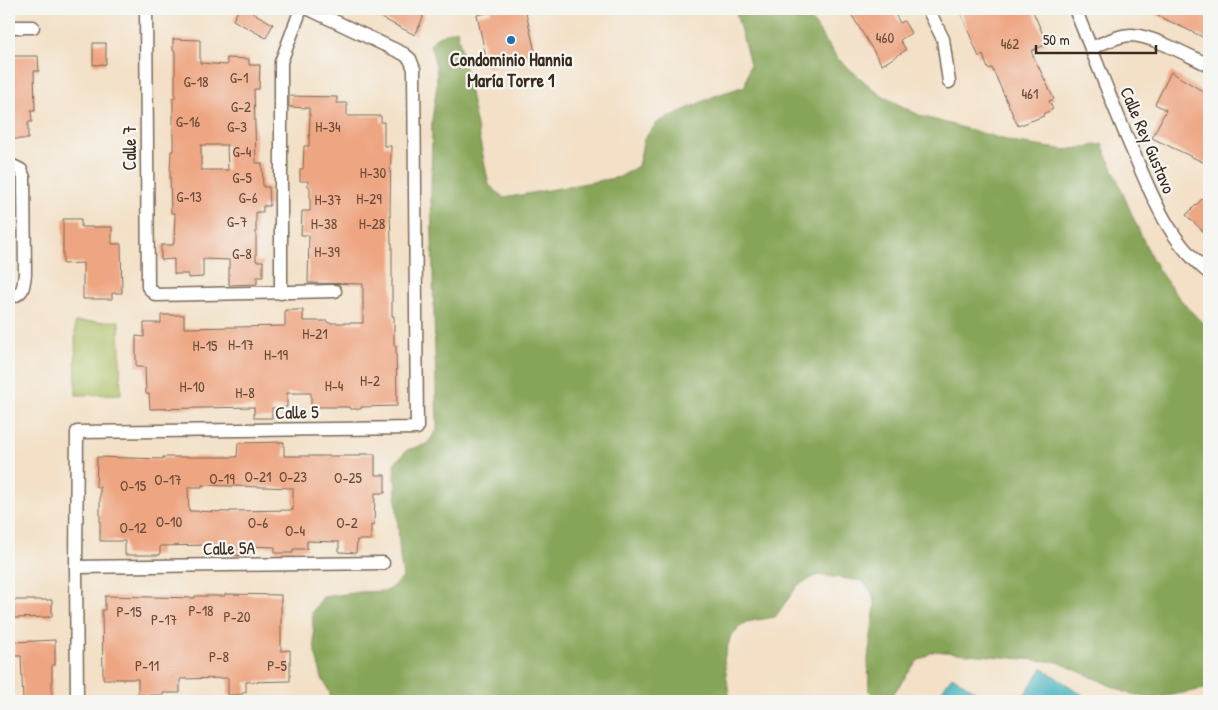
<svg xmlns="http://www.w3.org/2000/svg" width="1218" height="710" font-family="'Patrick Hand',sans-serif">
	<rect width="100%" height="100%" fill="#f6f6f2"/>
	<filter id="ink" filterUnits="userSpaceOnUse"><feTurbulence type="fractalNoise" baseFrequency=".02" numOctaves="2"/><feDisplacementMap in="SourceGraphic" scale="10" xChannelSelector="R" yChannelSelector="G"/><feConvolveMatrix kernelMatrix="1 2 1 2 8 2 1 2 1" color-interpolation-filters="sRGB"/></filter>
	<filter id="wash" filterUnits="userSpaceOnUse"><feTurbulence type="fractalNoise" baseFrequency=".0096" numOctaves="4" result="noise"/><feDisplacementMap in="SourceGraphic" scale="20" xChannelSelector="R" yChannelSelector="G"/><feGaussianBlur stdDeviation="1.12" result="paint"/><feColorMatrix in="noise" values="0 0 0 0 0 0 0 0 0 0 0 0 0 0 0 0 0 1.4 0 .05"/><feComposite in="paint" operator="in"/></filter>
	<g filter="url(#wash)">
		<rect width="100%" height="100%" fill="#f3e0c6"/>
		<path fill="#aabe62" stroke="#727440" d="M119,321L121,394L76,395L75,322Z"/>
		<path fill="#87a558" stroke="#61683b" d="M735,9H804L838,59L880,95L921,116L1017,143L1067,150L1102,144C1119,182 1134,223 1153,260C1166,284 1189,311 1209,329V688L1151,699L1125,692L1058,662L934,651L916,662L891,697H878L869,691L868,659L875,606L872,593L863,581L818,575L798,585L775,617L746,622L731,635L724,659L730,701H330V693L322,678L315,652L312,612L323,597L360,592L387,591L403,578L400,557L394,463L407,450L427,444L437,430L431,198L432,120L437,85L436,66L430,45L438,36L457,30L489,185L504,198L620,177L638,166L644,139L658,122L717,95L745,86L750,64Z"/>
		<g fill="#46b6bf" stroke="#40706e">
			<path d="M1042,668L1092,701H1020Z"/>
			<path d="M952,676L990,701H934Z"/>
		</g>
		<g id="blocks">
			<g fill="#eea581" fill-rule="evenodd">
				<path d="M239,9H246L273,24L266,38L233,20Z"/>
				<path d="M364,9H422L423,18L415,35Z"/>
				<path d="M490,9H525L536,56L488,67L477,15L491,12Z"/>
				<path d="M848,9H892L900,23L904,21L911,33L900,40L906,50L882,65Z"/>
				<path d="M959,9H1032L1047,44L1031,51L1054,99L1049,101L1053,109L1043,114L1044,116L1018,126L992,68L988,69L983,55L979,57Z"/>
				<path d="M1143,9H1209V40L1184,28Z"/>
				<path d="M173,39L200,40V63L227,65V58L249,59V65H260L259,89H254L256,163H262L263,187H269L270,206H263V212H256V261H263V277H257V284L229,285V260L203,259V277L188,278V274H174V259L161,260V245H173L174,242L175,213H171L170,173L171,151H173V98H175V51H173ZM201,145H227L228,170H201Z"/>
				<path d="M93,43H106V64L93,65Z"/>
				<path d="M9,56H38L39,71H34L35,111H31L32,122H28V139H9Z"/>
				<path d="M1171,72L1209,95V165L1152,138L1166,110L1155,104Z"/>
				<path d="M289,96L337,97V103H347V116H381V122H384V146H391L390,211L391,243H392V316H394V346H396L397,406L361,407V409H350L349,407H311V393H287V407L272,408V418H254V407L150,409L149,394H146L145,367H136V336L144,337V323H161V315H184V328L285,326V310H303V321H327L328,323H363V284L308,283L309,235H301L302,211H310V187L308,186V181H300V169H303L304,146H309L310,114H309V108L289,107Z"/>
				<path d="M1202,199L1209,205V237L1186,215Z"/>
				<path d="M63,219H81V227H112V244H121L122,293H112V299H83V263L63,264Z"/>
				<path d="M284,442V456H360V454H375V475H385V493H375L374,526L371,525V540H357L356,553L339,552V542L307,541V549H293V553H275V547L249,546V556L232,555V547H213V545L160,546V555H125V541H100V487H96L97,457L163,459V457H237L238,443ZM202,485L293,488V510L230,511V512L189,511L188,487H202Z"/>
				<path d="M225,594L281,595V651L290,650V681L246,682V692H243V694L228,695V678L180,679V693H163V695H138V679H103L102,610H105V596L195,598V596H225Z"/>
				<path d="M13,600H52V617L13,618Z"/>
				<path d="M55,640V665H52V698H39V701H23L21,656H14V642Z"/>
			</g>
		</g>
	</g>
	<g filter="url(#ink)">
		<use href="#blocks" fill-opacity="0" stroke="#7b6a59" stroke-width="1"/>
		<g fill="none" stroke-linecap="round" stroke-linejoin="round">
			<defs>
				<g id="street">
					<path d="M146,9L148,287L156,295L335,291"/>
					<path d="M928,9L943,39L949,82"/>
					<path d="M1075,9C1095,57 1113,106 1134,154C1154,200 1169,241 1209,273"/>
					<path d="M9,27H33"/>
					<path d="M1091,48C1104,43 1118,35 1132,35C1153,36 1189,56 1209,65"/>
					<path d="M9,164L21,170L24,178L25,274C23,289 24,293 9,298"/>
					<path d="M281,293V62L301,9"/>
					<path d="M76,567L383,563"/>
					<path d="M77,701L76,567L77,432L417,428L414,69L410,59L404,54L309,9"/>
				</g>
			</defs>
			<use href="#street" stroke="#7b6a59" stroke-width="15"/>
			<use href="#street" stroke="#fff" stroke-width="12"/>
		</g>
	</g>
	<circle fill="#1f6fb2" stroke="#f6f6f2" stroke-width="2" cx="511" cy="40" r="5"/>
	<g text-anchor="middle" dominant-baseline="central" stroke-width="4.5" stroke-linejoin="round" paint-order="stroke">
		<g font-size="15" fill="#684937">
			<text x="885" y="37">460</text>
			<text x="1010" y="43">462</text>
			<text x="239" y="77">G-1</text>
			<text x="196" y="81">G-18</text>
			<text x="1030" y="93">461</text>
			<text x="241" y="106">G-2</text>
			<text x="188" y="121">G-16</text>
			<text x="237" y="126">G-3</text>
			<text x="328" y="126">H-34</text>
			<text x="242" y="151">G-4</text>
			<text x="373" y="172">H-30</text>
			<text x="242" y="177">G-5</text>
			<text x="189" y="196">G-13</text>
			<text x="248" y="197">G-6</text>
			<text x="369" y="198">H-29</text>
			<text x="328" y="199">H-37</text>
			<text x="237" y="221">G-7</text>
			<text x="324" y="223">H-38</text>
			<text x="372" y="223">H-28</text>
			<text x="327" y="251">H-39</text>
			<text x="242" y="253">G-8</text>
			<text x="315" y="333">H-21</text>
			<text x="241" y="344">H-17</text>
			<text x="205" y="345">H-15</text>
			<text x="276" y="354">H-19</text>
			<text x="370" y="380">H-2</text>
			<text x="334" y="385">H-4</text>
			<text x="192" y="386">H-10</text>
			<text x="245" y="392">H-8</text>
			<text x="258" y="476">O-21</text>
			<text x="293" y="476">O-23</text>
			<text x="348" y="477">O-25</text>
			<text x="222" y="478">O-19</text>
			<text x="168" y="479">O-17</text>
			<text x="133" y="485">O-15</text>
			<text x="169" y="521">O-10</text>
			<text x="258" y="522">O-6</text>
			<text x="347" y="522">O-2</text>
			<text x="133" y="527">O-12</text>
			<text x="295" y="530">O-4</text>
			<text x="201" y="610">P-18</text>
			<text x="129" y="611">P-15</text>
			<text x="237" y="616">P-20</text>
			<text x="164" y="619">P-17</text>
			<text x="219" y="656">P-8</text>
			<text x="147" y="665">P-11</text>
			<text x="277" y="665">P-5</text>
		</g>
		<g font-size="18" font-weight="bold" fill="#3b2a1e" stroke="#f6f6f2">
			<text x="511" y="59">Condominio Hannia<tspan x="511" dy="21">María Torre 1</tspan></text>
		</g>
		<g font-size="18" fill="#3b2a1e" stroke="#f6f6f2">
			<text transform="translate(1148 140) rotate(67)">Calle Rey Gustavo</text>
			<text transform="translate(129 148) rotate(-90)">Calle 7</text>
			<text transform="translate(297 412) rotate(-1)">Calle 5</text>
			<text transform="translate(229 548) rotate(-1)">Calle 5A</text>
		</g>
	</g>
	<rect width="1218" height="710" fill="none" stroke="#f6f6f2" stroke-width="30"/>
	<path d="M1036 45v8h120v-8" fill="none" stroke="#3b2a1e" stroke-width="2.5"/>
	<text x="1043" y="45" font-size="15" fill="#3b2a1e" stroke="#f6f6f2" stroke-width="4" paint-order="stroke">50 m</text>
</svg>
